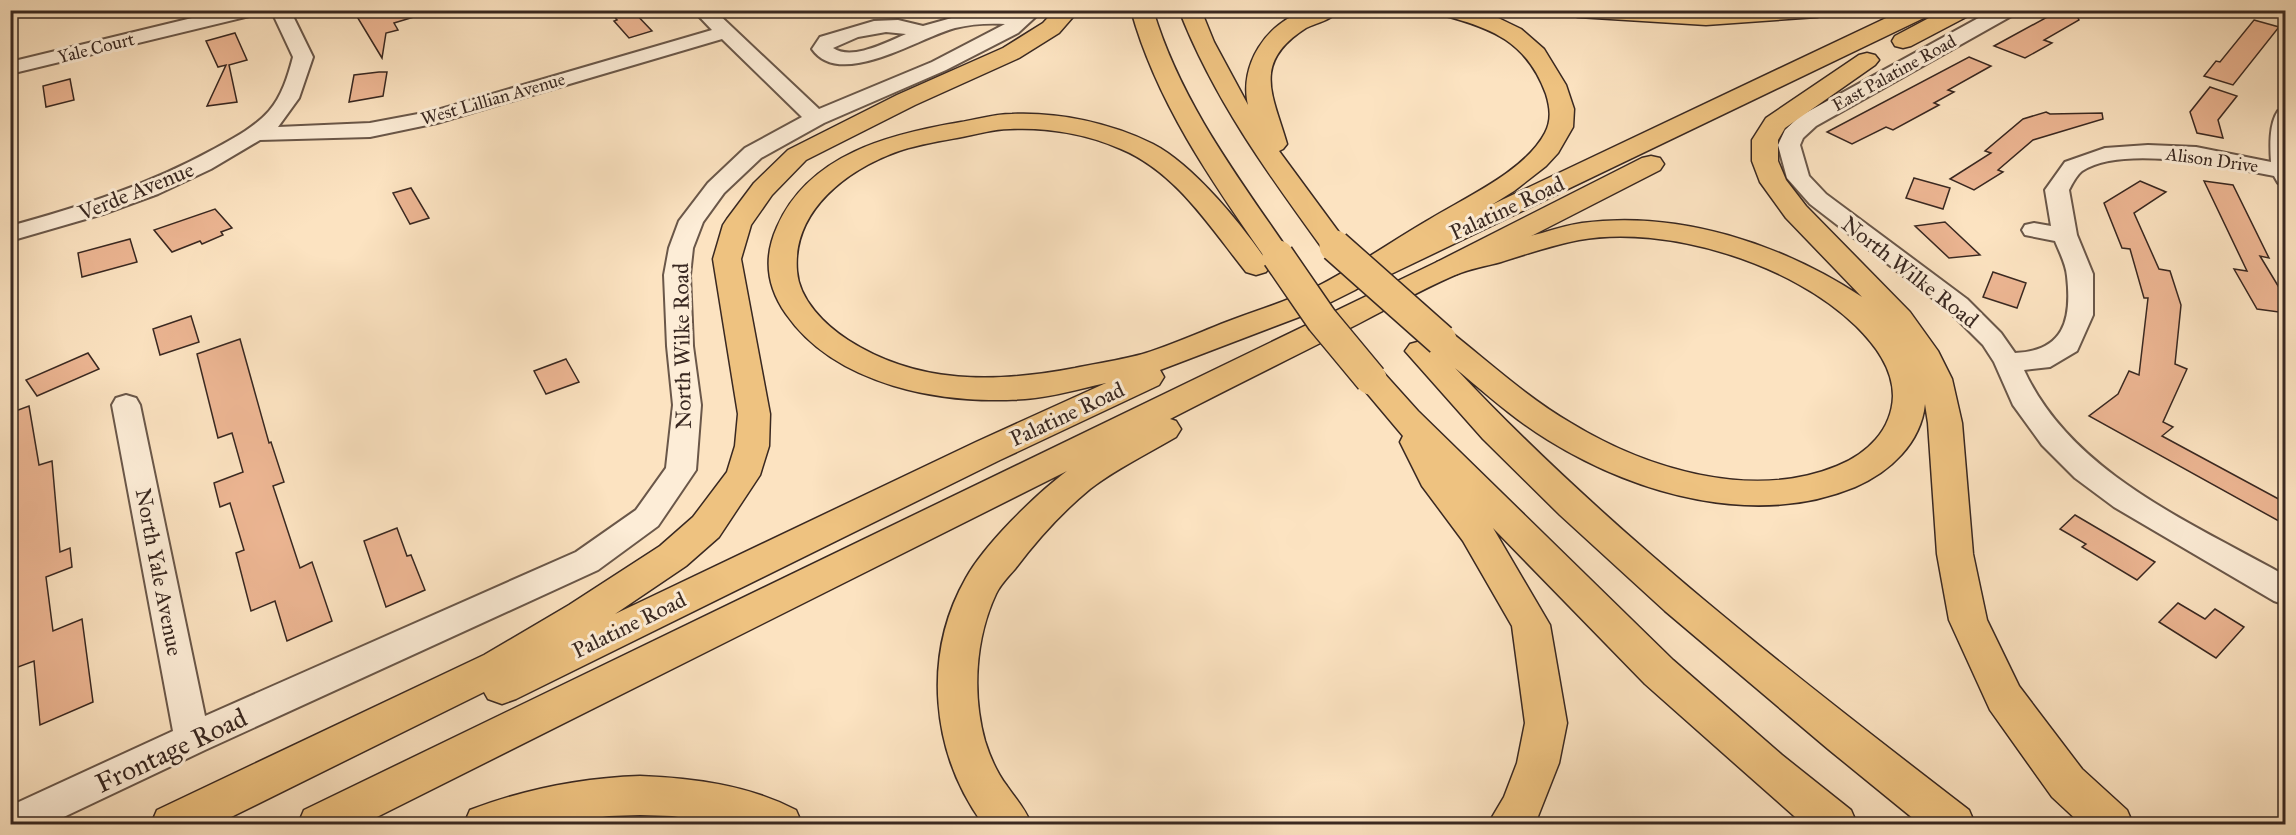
<svg xmlns="http://www.w3.org/2000/svg" width="2296" height="835" font-family="'IM FELL Great Primer',serif">
	<rect width="100%" height="100%" fill="#fce3c1"/>
	<filter id="stains"><feTurbulence type="fractalNoise" baseFrequency=".00333" numOctaves="4"/><feColorMatrix values="0 0 0 0 .2 0 0 0 0 .09 0 0 0 0 .02 0 0 0 .5 -.17"/></filter>
	<radialGradient id="worn" r=".72"><stop offset=".6" stop-color="#630" stop-opacity="0"/><stop offset="1" stop-color="#630" stop-opacity=".3"/></radialGradient>
	<g fill="#edb693" stroke="#392821" stroke-width="1.5">
		<path d="M353,10H413L414,17L394,23L398,30L386,33L382,58Z"/>
		<path d="M609,10H632L652,31L629,38L614,21L617,20Z"/>
		<path d="M2060,10H2074L2079,20L2044,40L2052,43L2025,58L1994,46Z"/>
		<path d="M2254,20L2279,27L2233,85L2204,76L2216,61L2220,62Z"/>
		<path d="M235,33L247,60L229,65L237,102L207,106L226,65L218,67L206,41Z"/>
		<path d="M1969,57L1991,66L1948,90L1954,92L1934,103L1939,105L1893,130L1886,127L1852,144L1827,132Z"/>
		<path d="M379,72H387L383,96L349,102L354,75Z"/>
		<path d="M70,79L74,100L46,107L43,86Z"/>
		<path d="M2210,87L2237,96L2218,120L2223,138L2197,133L2190,112Z"/>
		<path d="M2046,112L2050,114L2102,113L2103,119L2033,140L1998,170L2003,172L1974,190L1950,179L1991,153L1985,151L2023,119Z"/>
		<path d="M1914,178L1950,188L1943,209L1906,198Z"/>
		<path d="M2140,181L2166,192L2134,213L2159,269L2170,271L2181,305L2175,364L2187,369L2163,422L2173,427L2162,436L2286,503V525L2089,416L2118,394L2129,371L2139,375L2148,298H2144L2130,249L2122,248L2104,203Z"/>
		<path d="M2204,181L2233,185L2269,258L2260,256L2286,299V313L2257,309L2234,269L2247,271Z"/>
		<path d="M411,188L429,218L410,224L393,193Z"/>
		<path d="M215,209L232,228L221,232L223,235L202,244L200,241L172,252L154,230Z"/>
		<path d="M1945,222L1980,255L1949,258L1915,226Z"/>
		<path d="M130,239L137,262L82,277L78,253Z"/>
		<path d="M1993,272L2026,283L2017,308L1983,297Z"/>
		<path d="M191,316L199,342L160,355L153,329Z"/>
		<path d="M240,339L269,443L271,442L284,482L273,486L300,568L312,562L332,621L287,641L275,601L251,611L236,553L244,550L230,503L220,507L214,483L243,472L232,433L218,438L197,354Z"/>
		<path d="M88,353L99,369L37,396L26,380Z"/>
		<path d="M566,359L579,382L546,394L534,371Z"/>
		<path d="M29,406L39,465L52,461L60,552L70,548L72,567L46,577L53,631L82,619L93,702L40,725L34,661L10,670V413Z"/>
		<path d="M2075,515L2155,562L2137,580L2082,547L2086,544L2060,529Z"/>
		<path d="M397,528L407,556L411,555L425,590L386,607L364,541Z"/>
		<path d="M2178,603L2205,619L2215,609L2244,627L2216,658L2159,622Z"/>
	</g>
	<g fill="none" stroke-linecap="round" stroke-linejoin="round">
		<defs>
			<g id="minor">
				<path d="M225,10H260L258,14L10,74V62Z"/>
				<path d="M271,10H290L313,57L299,98L278,127L370,123L434,111L712,30L693,10H714L819,109L932,62L1005,24C989,23 971,24 955,28C920,37 840,90 812,49L820,37L874,21L898,20L923,26L966,14L1043,10L1018,33L946,70L824,123L761,158L724,193L703,222L693,248L690,275L693,346L701,405L696,470L658,526L598,570L205,750L49,824H10V806L173,731L112,405L116,398L126,395L136,398L140,405L205,716L576,552L636,510L666,468L673,405L667,346L664,275L669,248L679,221L708,183L745,148L802,117L722,39L437,123L370,137L260,140L211,169L158,194L103,214L10,241V226C80,207 148,185 212,150C232,139 254,128 269,111C282,96 288,76 293,57ZM886,32L906,34C887,42 852,61 833,48L858,37Z"/>
				<path d="M1993,10H2017L2015,14L1816,126L1803,138L1800,145L1809,176L1826,194L1967,299L2001,333L2015,353C2064,351 2072,320 2067,276C2066,264 2059,251 2055,241L2025,235L2022,230L2025,225L2034,223L2051,226L2045,190L2065,162L2105,148L2148,145L2196,147L2271,162C2270,147 2269,124 2278,111L2286,110V185L2278,183L2274,176C2227,167 2124,144 2082,171C2077,175 2072,184 2069,190L2077,235L2093,274V315L2077,351L2050,367L2024,370C2071,473 2192,523 2286,576V605L2274,601L2114,507L2075,478L2042,445L2013,405L1994,362L1983,345L1949,311L1810,204L1787,178L1778,145L1785,130L1800,116Z"/>
			</g>
			<g id="major">
				<path d="M1903,10H1933L1930,15L1389,275L1379,278L1369,275L1365,269L1369,263Z"/>
				<path d="M1944,10H1973L1970,15L1911,46L1903,48L1895,46L1892,41L1895,36Z"/>
				<path d="M1651,156L1660,158L1664,164L1660,170L1457,274L1447,277L1437,274L1433,268L1437,262L1642,158Z"/>
			</g>
			<g id="highway">
				<path d="M1055,10H1079L1059,33L1019,58L915,105L806,160L772,195L751,225L741,259L770,414L769,446L760,475L719,537L686,566L615,614L976,442L1106,383C1079,389 1052,397 1025,399C943,405 836,386 786,314C767,287 763,258 777,227C809,154 890,134 961,122C978,119 995,114 1012,114C1059,112 1111,123 1153,144C1194,165 1244,227 1270,266L1266,272L1256,275L1246,272C1210,227 1176,172 1121,149C1087,134 1047,127 1010,129C994,129 978,134 962,137C941,141 920,144 899,151C848,169 792,210 797,271C799,300 825,325 848,340C918,385 996,383 1075,368C1098,363 1123,360 1146,353C1171,345 1196,334 1221,324C1251,312 1283,303 1312,289C1353,269 1390,242 1430,219C1466,197 1525,171 1545,133C1552,120 1550,107 1546,94C1527,42 1492,28 1442,15L1439,10H1477L1492,15L1521,29L1544,49L1566,85L1574,109L1573,127L1558,153L1546,166L1514,191L1355,290L1307,314L1160,370L1164,377L1159,385L1000,460L516,699L502,704L488,699L484,692L217,824H151L157,810L484,655L569,605L660,546L693,517L727,472L735,446L738,414L713,259L723,225L727,219L754,183L788,150L897,95L1003,48L1043,23Z"/>
				<path d="M1131,10H1153C1181,103 1238,177 1292,256L1288,262L1278,265L1268,262C1213,183 1157,104 1131,10Z"/>
				<path d="M1179,10H1201L1214,42L1248,105C1239,66 1266,22 1306,11C1316,8 1329,10 1339,10C1332,20 1316,23 1306,28C1251,63 1273,95 1287,144L1283,149L1279,151L1349,246L1345,252L1335,255L1325,252C1269,175 1214,100 1179,10Z"/>
				<path d="M1567,10H1828L1825,15L1817,17L1706,25L1578,17L1570,15Z"/>
				<path d="M1867,53L1875,55L1879,60L1875,65L1785,128L1778,140V161L1786,180L1806,206L1910,312L1938,351L1952,379L1962,423L1973,554L1987,620L2019,686L2082,769L2127,810L2133,824H2081L2052,797L1990,710L1949,620L1937,554L1928,423L1925,404C1921,443 1890,472 1855,487C1756,528 1637,495 1548,440C1515,420 1485,393 1455,368C1610,533 1790,672 1969,810L1975,824H1920L1828,749L1665,611L1560,515L1483,439L1405,351L1410,344L1421,341L1427,342L1426,340L1430,333L1441,330L1452,333C1491,364 1528,398 1571,423C1646,469 1752,501 1837,466C1867,454 1892,430 1893,396C1893,368 1875,345 1856,326C1793,264 1667,224 1579,240C1553,245 1526,254 1501,262C1486,266 1469,269 1455,275C1418,291 1382,312 1346,330C1287,360 1228,389 1170,419L1176,421L1181,429L1176,437C1147,454 1116,469 1090,489C1062,512 1037,540 1015,569C1009,576 1000,585 996,594C975,639 972,694 985,741C990,757 997,773 1007,786C1016,799 1026,810 1031,824H983C931,753 922,655 966,578C985,544 1036,494 1067,471L363,824H298L304,810L1437,262C1472,252 1507,242 1542,233C1555,229 1568,225 1582,223C1678,210 1782,244 1862,297L1786,218L1760,182L1752,161V140L1766,118L1859,55Z"/>
				<path d="M1371,368L1382,371L1418,411L1673,660L1782,755L1851,810L1857,824H1803L1645,684L1493,528L1550,625L1567,723L1559,763L1535,824H1488L1504,797L1517,763L1525,723L1512,626L1463,541L1422,486L1400,442L1403,436L1355,379L1360,371Z"/>
				<path d="M640,776C693,778 748,785 796,810L802,824H722L672,816L640,815L609,816L556,824H464L470,810C525,789 582,778 640,776Z"/>
			</g>
		</defs>
		<use href="#minor" stroke="#6a5749" stroke-width="4"/>
		<use href="#major" stroke="#392821" stroke-width="3"/>
		<use href="#highway" stroke="#392821" stroke-width="3"/>
		<use href="#minor" fill="#fdedd7" fill-rule="evenodd"/>
		<use href="#major" fill="#eec280" fill-rule="evenodd"/>
		<use href="#highway" fill="#eec280" fill-rule="evenodd"/>
		<defs>
			<g id="highway-bridge">
				<path d="M1335,246L1441,340"/>
				<path d="M1278,256L1322,320L1371,379"/>
			</g>
		</defs>
		<use href="#highway-bridge" stroke="#392821" stroke-width="34" stroke-linecap="butt"/>
		<use href="#highway-bridge" stroke="#eec280" stroke-width="31"/>
	</g>
	<g text-anchor="middle" dominant-baseline="central" stroke-width="6" stroke-linejoin="round" paint-order="stroke">
		<g font-size="18" fill="#392821" stroke="#fdedd7">
			<text transform="translate(96 48) rotate(-14)">Yale Court</text>
			<text transform="translate(1894 73) rotate(-29)">East Palatine Road</text>
			<text transform="translate(493 99) rotate(-16)">West Lillian Avenue</text>
			<text transform="translate(2212 160) rotate(8)">Alison Drive</text>
		</g>
		<g font-size="22" fill="#392821" stroke="#fdedd7">
			<text transform="translate(136 191) rotate(-22)">Verde Avenue</text>
			<text transform="translate(1507 208) rotate(-25)">Palatine Road</text>
			<text transform="translate(1910 272) rotate(38)">North Wilke Road</text>
			<text transform="translate(682 346) rotate(-91)">North Wilke Road</text>
			<text transform="translate(1067 414) rotate(-25)">Palatine Road</text>
			<text transform="translate(159 572) rotate(79)">North Yale Avenue</text>
			<text transform="translate(629 625) rotate(-26)">Palatine Road</text>
		</g>
		<g font-size="27" fill="#392821" stroke="#fdedd7">
			<text transform="translate(171 750) rotate(-25)">Frontage Road</text>
		</g>
	</g>
	<rect width="2296" height="835" fill="none" stroke="#fce3c1" stroke-width="36"/>
	<rect x="12" y="12" width="2272" height="811" fill="none" stroke="#392821" stroke-width="3"/>
	<rect x="18" y="18" width="2260" height="799" fill="none" stroke="#392821" stroke-width="1.5"/>
	<rect width="100%" height="100%" filter="url(#stains)"/>
	<rect width="100%" height="100%" fill="url(#worn)"/>
</svg>
